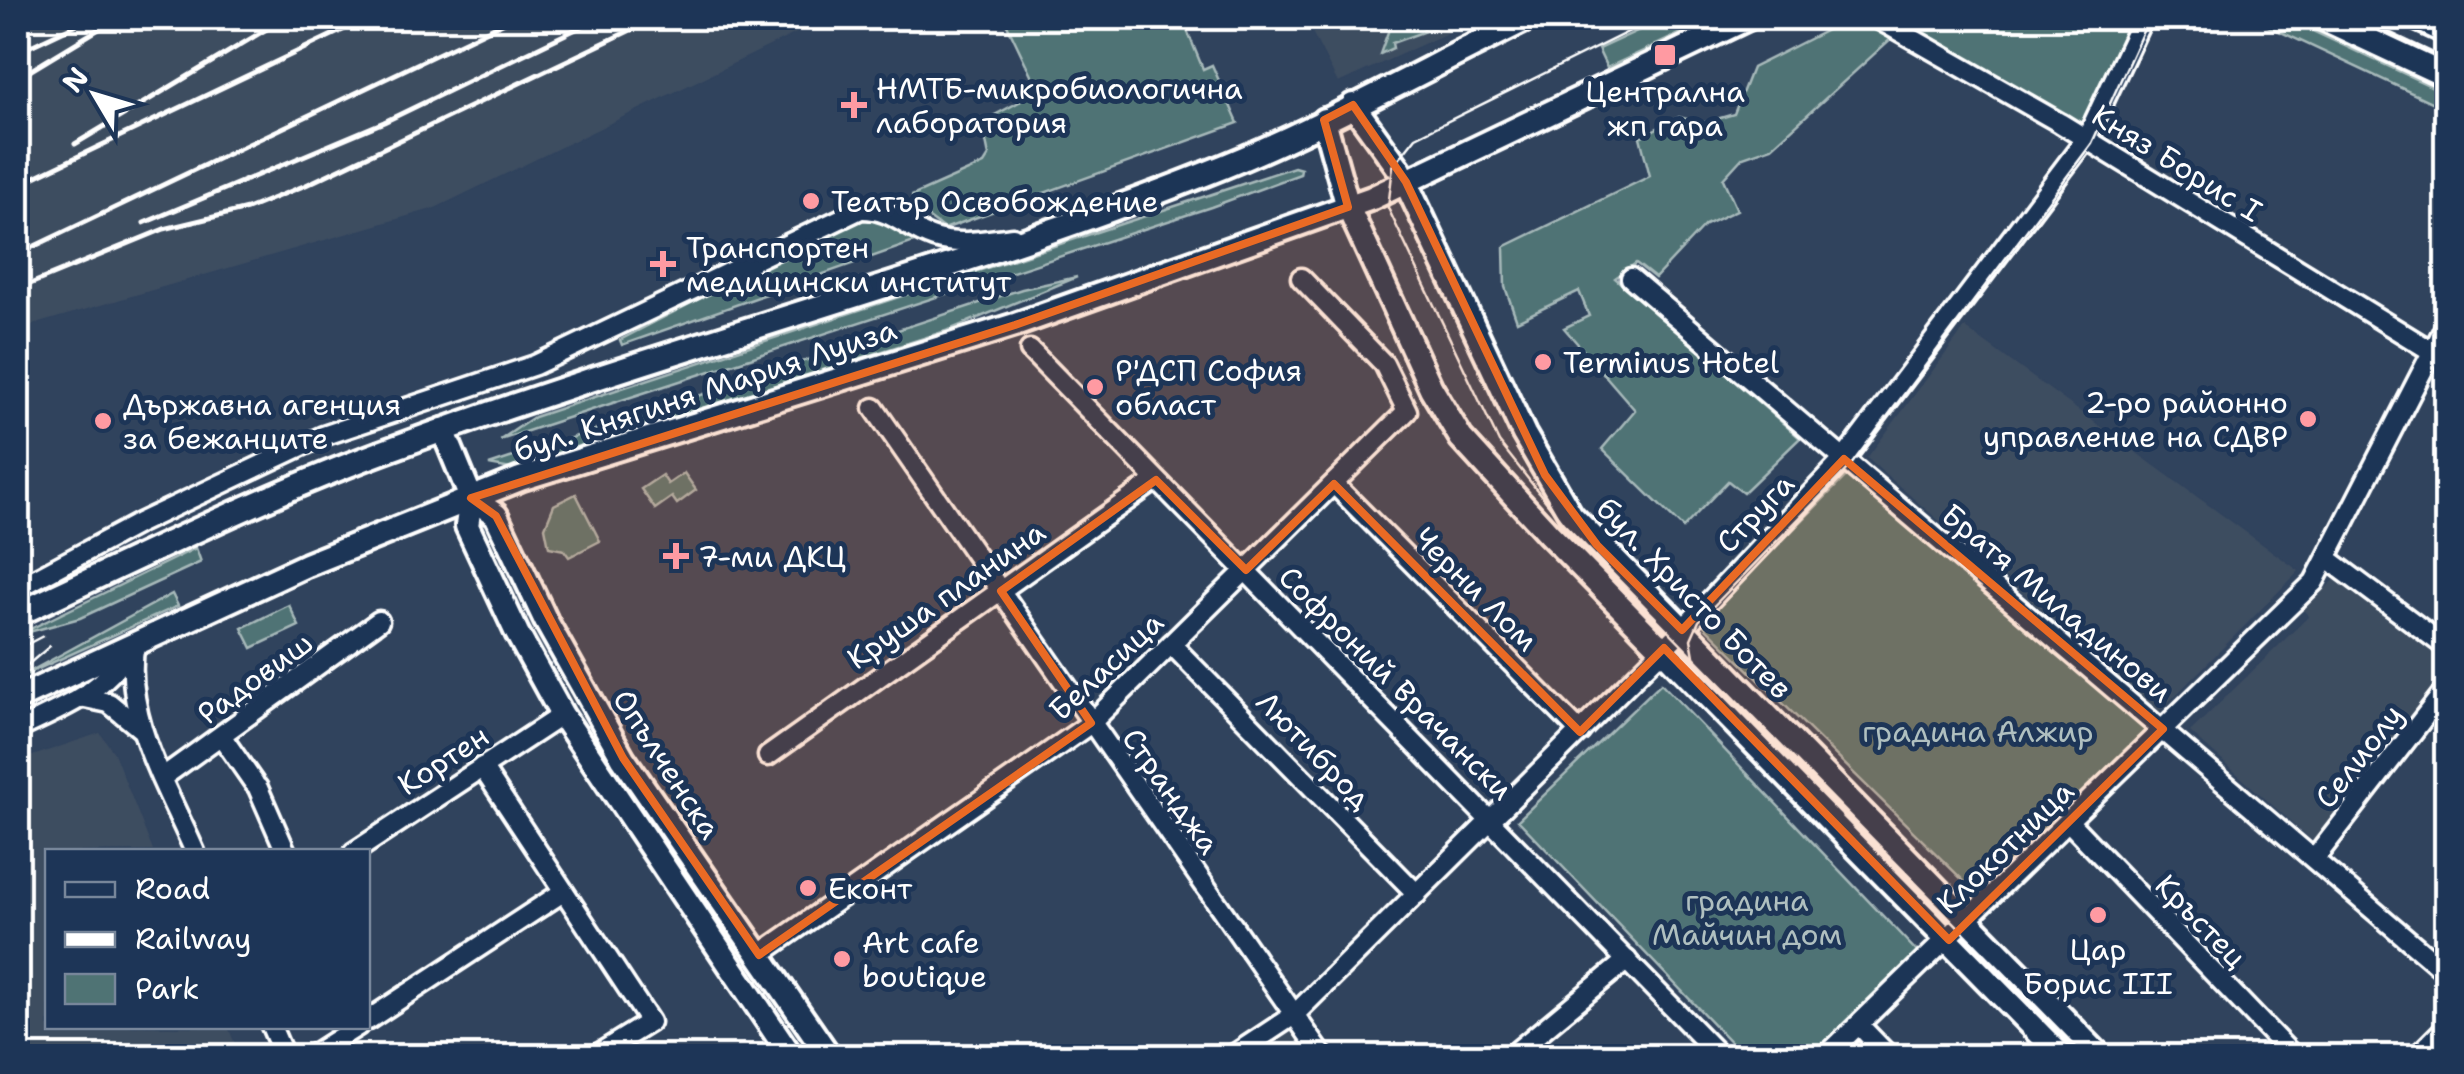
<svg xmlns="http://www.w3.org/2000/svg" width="2464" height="1074" font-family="'Shantell Sans',sans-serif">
	<rect width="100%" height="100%" fill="#30435d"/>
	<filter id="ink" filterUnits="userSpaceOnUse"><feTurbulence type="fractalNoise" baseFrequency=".01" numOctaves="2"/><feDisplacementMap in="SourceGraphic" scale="20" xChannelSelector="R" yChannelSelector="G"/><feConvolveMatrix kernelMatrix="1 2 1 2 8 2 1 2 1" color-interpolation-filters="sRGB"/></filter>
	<g filter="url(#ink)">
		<g fill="#3e4d61">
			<path d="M18,18H827L435,208L18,329Z"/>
			<path d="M1305,18H1480L1338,83Z"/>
			<path d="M1965,328L2299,571L2159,712L1867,458Z"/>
			<path d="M2338,577L2446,660V671L2315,843L2190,732L2309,616L2302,609Z"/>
			<path d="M100,733L114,753L153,851L48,852V1026L228,1027L240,1056H18V761Z"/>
			<path d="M1295,1023L1318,1056H1245Z"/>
		</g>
		<g fill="#4f7374" stroke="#a7b9ba" stroke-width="2.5">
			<path d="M1004,18H1182L1203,69L1212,65L1238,123L944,229L918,210L912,196L984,164L989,156L982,122L1019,102L1035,83Z"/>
			<path d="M1393,18H1401L1406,27L1419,21L1423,28L1437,22L1439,26L1392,43L1393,48L1380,54Z"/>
			<path d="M1665,18H1714L1607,68L1598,49Z"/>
			<path d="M1900,18H2136L2084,128Z"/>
			<path d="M2251,18H2285L2446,93V109Z"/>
			<path d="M1849,19L1893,37L1772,147L1743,157L1723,179L1737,210L1705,225L1655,278L1636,263L1615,278L1800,438L1743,493L1728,481L1683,528L1602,449L1635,410L1564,328L1589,316L1579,291L1517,321L1505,287L1504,247L1650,176L1640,137L1679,117L1703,123L1734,114L1752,68Z"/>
			<path d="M1294,167L1301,169L1300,174L1211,207L500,440L534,417Z"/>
			<path d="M873,215L917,241L622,345L620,340L857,217Z"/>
			<path d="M1077,277L949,330L511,469L489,465L1022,289Z"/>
			<path d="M1852,470L2154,726L1981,898L1701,623Z"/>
			<path d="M684,473L696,490L677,504L672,497L655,509L641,489L662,475L668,484Z"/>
			<path d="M576,494L600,541L569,557L564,550L549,547L545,527L554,505Z"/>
			<path d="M196,548L201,562L80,618L18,635Z"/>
			<path d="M172,594L178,606L18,678Z"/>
			<path d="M289,605L299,626L252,648L242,628Z"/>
			<path d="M1661,683L1920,955L1814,1056H1744L1518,820Z"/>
		</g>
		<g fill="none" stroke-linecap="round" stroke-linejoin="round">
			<defs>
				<g id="minor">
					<path d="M1876,18L2060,123L2446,360"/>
					<path d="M1631,278L2446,972"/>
					<path d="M1030,350L1720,1056"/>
					<path d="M874,408L1323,1056"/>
					<path d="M1334,484L1580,732"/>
					<path d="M2328,559L2446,647"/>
					<path d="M18,588L139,523L323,436L535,365L861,209C892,208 906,229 934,238C959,246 987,240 1013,237"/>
					<path d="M135,643C122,716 167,787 195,852"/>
					<path d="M1171,644L1417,894"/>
					<path d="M85,698L109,703L142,730"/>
					<path d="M18,729C68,705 100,695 132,647"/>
					<path d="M222,737L254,783"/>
					<path d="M768,756L1156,480"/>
					<path d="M482,767L650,1022L595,1056"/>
					<path d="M163,777L379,621"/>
					<path d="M258,788L286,852"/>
					<path d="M2070,823L2293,1056"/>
					<path d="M354,852L562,715"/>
					<path d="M2315,858L2446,689"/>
					<path d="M759,955L1091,723L1407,411L1384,364L1301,278"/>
					<path d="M368,1020L563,892"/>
					<path d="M1859,1025L1889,1056"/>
					<path d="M271,1026L284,1056"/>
					<path d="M311,1056L358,1026"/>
					<path d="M1232,1056L1294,1015L1682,630L1844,459L2086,139L2143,18"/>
					<path d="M1511,1056L1627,960"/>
					<path d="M1826,1056L2314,582L2446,325"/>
					<path d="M2417,1056L2446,1027"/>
				</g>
				<g id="major">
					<path d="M2322,18L2446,76"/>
					<path d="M2416,18L2446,32"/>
					<path d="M1353,105L1400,170L1524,434L1571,515L2100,1056"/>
					<path d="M1324,120L1348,207L1431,388L1461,438L1549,534L2061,1056"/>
					<path d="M443,430L471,498L496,515L546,621L623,758L829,1056"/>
					<path d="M471,498L467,526L517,633L562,715L791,1056"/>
					<path d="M18,614C143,556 268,493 399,446C665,348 941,278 1205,174C1316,131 1422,70 1529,18"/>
					<path d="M18,698L306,565L520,479L1015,325L1372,198L1748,18"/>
				</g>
			</defs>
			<use href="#minor" stroke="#fff" stroke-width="25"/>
			<use href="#major" stroke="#fff" stroke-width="30"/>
			<use href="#minor" stroke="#1d3557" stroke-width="18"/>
			<use href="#major" stroke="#1d3557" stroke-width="22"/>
			<g stroke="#fff" stroke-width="2.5">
				<path d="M1656,18L1416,137L1393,166L1388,208L1499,442L1563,523L2085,1056"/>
				<path d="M2359,18L2446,59"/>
				<path d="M18,649L43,636"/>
				<path d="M1694,656L1691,639L1699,621L1851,465L2092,143L2149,18"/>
				<path d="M18,673L50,646"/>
			</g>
			<g stroke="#fff" stroke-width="5">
				<path d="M18,52L90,18"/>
				<path d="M18,78L117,18"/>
				<path d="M75,144L285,18"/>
				<path d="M18,185L368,18"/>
				<path d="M144,223L384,122L599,18"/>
				<path d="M18,254L513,18"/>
				<path d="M18,289L164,229L247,209L306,185L656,18"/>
			</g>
		</g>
	</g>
	<path fill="#ea6a24" fill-opacity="0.2" stroke="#ea6a24" stroke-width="8" stroke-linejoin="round" d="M1353,105L1406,182L1545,475L1597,545L1682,630L1844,459L2163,729L1949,940L1664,648L1580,732L1334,484L1246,570L1156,480L1001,591L1091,723L759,955L623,758L496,516L471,498L1015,325L1348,207L1324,120Z"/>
	<g fill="#ff9aa2" stroke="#1d3557" stroke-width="4">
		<rect x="1653" y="43" width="24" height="24" rx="5"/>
		<path d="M849 90h10v10h10v10h-10v10h-10v-10h-10v-10h10z"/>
		<circle cx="811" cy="201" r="10"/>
		<path d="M658 249h10v10h10v10h-10v10h-10v-10h-10v-10h10z"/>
		<circle cx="1543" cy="362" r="10"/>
		<circle cx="1095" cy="387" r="10"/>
		<circle cx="2308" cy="419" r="10"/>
		<circle cx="103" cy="421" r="10"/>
		<path d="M671 541h10v10h10v10h-10v10h-10v-10h-10v-10h10z"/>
		<circle cx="808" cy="888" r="10"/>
		<circle cx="2098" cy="915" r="10"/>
		<circle cx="842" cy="959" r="10"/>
	</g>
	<g text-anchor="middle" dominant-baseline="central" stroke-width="10" stroke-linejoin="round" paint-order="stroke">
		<g font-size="30" fill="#fff" stroke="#1d3557" text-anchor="start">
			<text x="876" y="88">НМТБ-микробиологична<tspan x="876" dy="34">лаборатория</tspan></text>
			<text x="1665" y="91" text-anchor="middle">Централна<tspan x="1665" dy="34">жп гара</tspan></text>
			<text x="831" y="201">Театър Освобождение</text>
			<text x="686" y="247">Транспортен<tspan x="686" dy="34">медицински институт</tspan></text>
			<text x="1563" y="362">Terminus Hotel</text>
			<text x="1115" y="370">Р'ДСП София<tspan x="1115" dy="34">област</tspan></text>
			<text x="2288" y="402" text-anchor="end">2-ро районно<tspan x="2288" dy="34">управление на СДВР</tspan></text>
			<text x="123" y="404">Държавна агенция<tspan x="123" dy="34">за бежанците</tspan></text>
			<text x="698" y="556">7-ми ДКЦ</text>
			<text x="828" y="888">Еконт</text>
			<text x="862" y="942">Art cafe<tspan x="862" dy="34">boutique</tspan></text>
			<text x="2098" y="949" text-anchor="middle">Цар<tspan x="2098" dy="34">Борис III</tspan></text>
		</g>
		<g font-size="30" fill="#fff" stroke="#1d3557">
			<text transform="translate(2177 163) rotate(32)">Княз Борис I</text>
			<text transform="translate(705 390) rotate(-18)">бул. Княгиня Мария Луиза</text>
			<text transform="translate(1755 513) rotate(-46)">Струга</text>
			<text transform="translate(1476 589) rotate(45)">Черни Лом</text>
			<text transform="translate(946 595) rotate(-35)">Круша планина</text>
			<text transform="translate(1694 598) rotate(46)">бул. Христо Ботев</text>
			<text transform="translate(2057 603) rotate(40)">Братя Миладинови</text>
			<text transform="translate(1106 666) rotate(-43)">Беласица</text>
			<text transform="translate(255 678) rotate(-36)">Радовиш</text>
			<text transform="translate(1396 683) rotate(45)">Софроний Врачански</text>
			<text transform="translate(1314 750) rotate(46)">Лютиброд</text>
			<text transform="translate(2359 756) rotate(-52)">Селиолу</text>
			<text transform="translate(443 760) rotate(-33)">Кортен</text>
			<text transform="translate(667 764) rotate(57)">Опълченска</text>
			<text transform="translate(1171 791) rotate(55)">Странджа</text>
			<text transform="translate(2005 847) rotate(-44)">Клокотница</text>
			<text transform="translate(2201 921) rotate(46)">Кръстец</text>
		</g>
		<g font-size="30" fill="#b0c0c0" stroke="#1d3557">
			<text x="1978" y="731">градина Алжир</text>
			<text x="1747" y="900">градина<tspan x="1747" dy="34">Майчин дом</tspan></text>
		</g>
	</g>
	<rect width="2464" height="1074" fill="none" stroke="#1d3557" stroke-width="60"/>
	<rect x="30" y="30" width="2404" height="1014" fill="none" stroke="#fff" stroke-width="4" filter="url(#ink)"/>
	<rect x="45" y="849" width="325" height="180" fill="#1d3557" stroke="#77869a" stroke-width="2.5"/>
	<rect x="65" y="882" width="50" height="15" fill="#1d3557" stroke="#77869a" stroke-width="2.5"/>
	<text x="135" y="899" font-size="30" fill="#ffffff">Road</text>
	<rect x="65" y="932" width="50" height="15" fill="#ffffff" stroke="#77869a" stroke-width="2.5"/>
	<text x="135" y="949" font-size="30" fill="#ffffff">Railway</text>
	<rect x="65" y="974" width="50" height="30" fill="#4f7374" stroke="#77869a" stroke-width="2.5"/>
	<text x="135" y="999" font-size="30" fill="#ffffff">Park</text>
	<g transform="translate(95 95) rotate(308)" stroke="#1d3557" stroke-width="8" paint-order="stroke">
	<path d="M0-8L18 38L0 25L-18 38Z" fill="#ffffff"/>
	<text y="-15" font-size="28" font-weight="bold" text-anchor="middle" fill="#ffffff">N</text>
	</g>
</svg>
